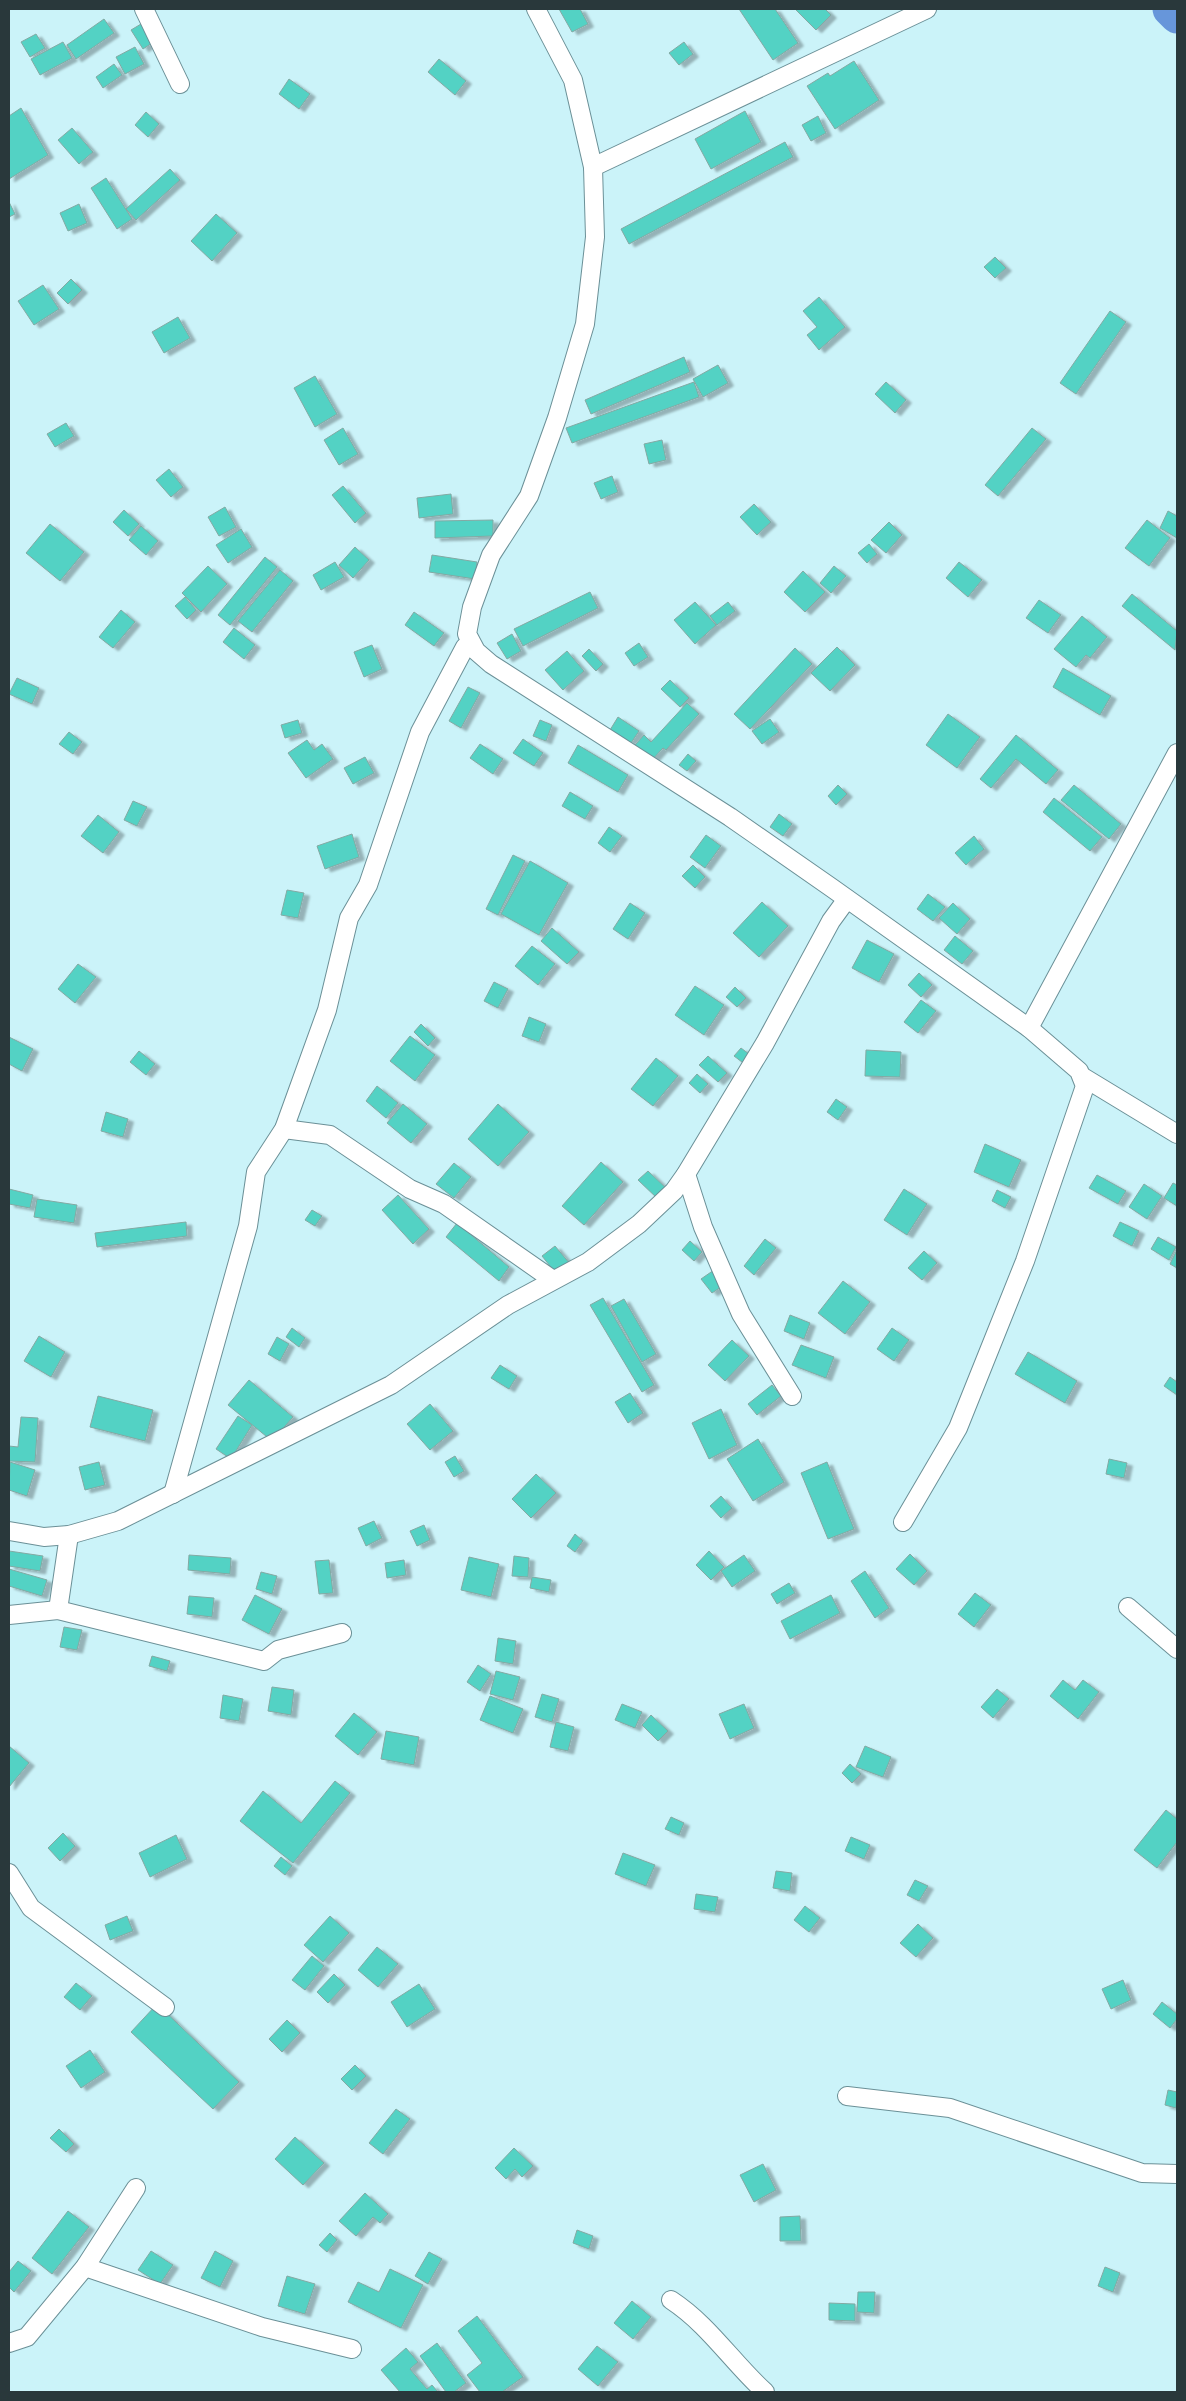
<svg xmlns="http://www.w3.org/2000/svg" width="1186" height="2401" font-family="Barlow,sans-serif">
	<defs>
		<filter id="shadow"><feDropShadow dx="5.5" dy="3" stdDeviation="1" flood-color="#0004"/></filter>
	</defs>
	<rect width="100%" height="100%" fill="#cbf3f9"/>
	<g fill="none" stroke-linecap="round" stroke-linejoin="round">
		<path stroke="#6796da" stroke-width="35" d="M1170,9L1177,16"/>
	</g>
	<g fill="#52d2c4" stroke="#83a9a3" filter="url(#shadow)">
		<path d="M559,9H580L588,24L572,32Z"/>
		<path d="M739,9H775L798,43L773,60Z"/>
		<path d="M795,9H825L831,15L816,30Z"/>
		<path d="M104,19L114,33L76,59L67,45Z"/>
		<path d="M141,24L152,43L143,49L131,30Z"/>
		<path d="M36,34L45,48L30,57L21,42Z"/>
		<path d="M63,42L72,58L40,75L31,59Z"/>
		<path d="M684,42L693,54L679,65L669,53Z"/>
		<path d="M135,47L144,64L125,74L116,57Z"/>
		<path d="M439,59L466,81L455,95L428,72Z"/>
		<path d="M854,61L879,100L835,129L807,86L828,73L830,76Z"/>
		<path d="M114,64L122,75L103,88L96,77Z"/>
		<path d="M289,79L310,94L299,109L279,94Z"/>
		<path d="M21,108L48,155L9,179V116Z"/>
		<path d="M745,111L761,142L711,169L695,139Z"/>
		<path d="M146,112L159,124L148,137L135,125Z"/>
		<path d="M818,116L826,133L811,141L802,125Z"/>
		<path d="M72,128L93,152L79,164L58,140Z"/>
		<path d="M785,142L793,157L629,244L621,229Z"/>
		<path d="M170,169L180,180L136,220L126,209Z"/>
		<path d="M106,178L132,219L117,229L91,188Z"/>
		<path d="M9,202L15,214L9,217Z"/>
		<path d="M79,204L87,223L68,231L60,213Z"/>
		<path d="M216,214L237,233L212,261L191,241Z"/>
		<path d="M995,257L1006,268L995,278L984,267Z"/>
		<path d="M71,279L82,290L68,304L57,293Z"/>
		<path d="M43,285L59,309L34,325L18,301Z"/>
		<path d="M819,297L845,327L819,350L807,335L817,327L803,311Z"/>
		<path d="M1110,311L1126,322L1076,394L1060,383Z"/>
		<path d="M178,317L190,338L164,353L152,332Z"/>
		<path d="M684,357L690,372L591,414L585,400Z"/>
		<path d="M718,365L728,383L703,397L693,379Z"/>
		<path d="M315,376L337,414L315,427L294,388Z"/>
		<path d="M694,382L699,397L572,443L566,428Z"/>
		<path d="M886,382L906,400L895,413L875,394Z"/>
		<path d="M66,423L74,436L55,447L47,434Z"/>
		<path d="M343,428L358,454L339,465L324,440Z"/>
		<path d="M1032,428L1046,439L998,496L985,485Z"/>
		<path d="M662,440L666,460L649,464L644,444Z"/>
		<path d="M169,469L183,487L171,497L156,480Z"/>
		<path d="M612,476L618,492L601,499L594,483Z"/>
		<path d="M343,486L366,513L355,523L332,495Z"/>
		<path d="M451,494L453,514L419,518L417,498Z"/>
		<path d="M754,504L771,522L757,535L740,517Z"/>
		<path d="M225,507L236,527L219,536L208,517Z"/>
		<path d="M124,510L139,524L128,536L113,522Z"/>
		<path d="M1168,511L1177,516V538L1160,528Z"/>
		<path d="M493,520V536L435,538V521Z"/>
		<path d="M1147,520L1170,538L1149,566L1125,548Z"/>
		<path d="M889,522L902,535L886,553L871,540Z"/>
		<path d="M50,524L84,552L60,581L26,553Z"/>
		<path d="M141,526L158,541L146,555L129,540Z"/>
		<path d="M241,529L252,547L228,563L216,545Z"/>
		<path d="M869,544L877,554L867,563L858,553Z"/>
		<path d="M355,547L369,560L353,578L339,565Z"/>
		<path d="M432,555L477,562L475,579L429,572Z"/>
		<path d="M265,557L277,567L230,625L218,615Z"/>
		<path d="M335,562L344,577L321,590L313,575Z"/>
		<path d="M959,562L982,580L968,597L946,578Z"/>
		<path d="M208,566L227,584L201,612L182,593Z"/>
		<path d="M834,566L846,576L831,593L820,583Z"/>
		<path d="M280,570L293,581L252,632L238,621Z"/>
		<path d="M803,571L825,592L805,612L784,592Z"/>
		<path d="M590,592L598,608L523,646L514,629Z"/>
		<path d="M1132,594L1177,631L1175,650L1122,606Z"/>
		<path d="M185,597L196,610L187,619L175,606Z"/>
		<path d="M1039,600L1061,615L1048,633L1026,618Z"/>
		<path d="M695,602L716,625L695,644L674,620Z"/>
		<path d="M728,602L735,611L717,625L710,616Z"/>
		<path d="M121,610L135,622L113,648L99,637Z"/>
		<path d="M414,612L444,633L434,646L405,625Z"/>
		<path d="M1082,616L1107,637L1090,658L1086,655L1076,667L1054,649Z"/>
		<path d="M234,628L255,645L244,659L223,642Z"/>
		<path d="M512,634L521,651L507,659L497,643Z"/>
		<path d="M639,643L648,657L634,666L625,653Z"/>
		<path d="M372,645L382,669L364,677L354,652Z"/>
		<path d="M837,647L855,665L830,691L811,673Z"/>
		<path d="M795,648L812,664L750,729L734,714Z"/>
		<path d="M589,649L603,664L596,671L582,656Z"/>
		<path d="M567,651L584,671L563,690L545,670Z"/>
		<path d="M1063,668L1111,696L1100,715L1053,687Z"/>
		<path d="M17,678L39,688L32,704L9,694Z"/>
		<path d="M670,680L689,698L680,707L661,689Z"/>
		<path d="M468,687L480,693L461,728L449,721Z"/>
		<path d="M687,703L699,714L666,750L663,748L652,760L635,745L644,735L651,742Z"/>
		<path d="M948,714L980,737L957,768L926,745Z"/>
		<path d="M618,717L639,731L631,743L610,730Z"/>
		<path d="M770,719L779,732L762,744L752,731Z"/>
		<path d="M298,720L302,733L285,738L281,725Z"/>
		<path d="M540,720L552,725L546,741L533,736Z"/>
		<path d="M69,732L82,742L73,754L59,744Z"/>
		<path d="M1016,735L1058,770L1046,784L1016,759L991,788L980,779Z"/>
		<path d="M523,739L543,753L534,766L513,753Z"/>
		<path d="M307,740L314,750L322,744L333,759L306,778L288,753Z"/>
		<path d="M480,744L503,759L493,774L470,758Z"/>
		<path d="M578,745L628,775L618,792L568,763Z"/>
		<path d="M688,754L696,761L687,771L679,765Z"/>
		<path d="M365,757L374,773L353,784L344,768Z"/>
		<path d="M838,785L847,794L836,805L828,796Z"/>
		<path d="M1074,785L1121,824L1109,839L1061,800Z"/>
		<path d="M570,792L593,806L585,819L562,806Z"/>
		<path d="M1054,798L1102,837L1090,851L1043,812Z"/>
		<path d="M133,801L147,807L137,826L124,820Z"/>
		<path d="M779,814L792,824L783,836L770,827Z"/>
		<path d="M98,815L119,832L103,853L81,836Z"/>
		<path d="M609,827L622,836L610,852L598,843Z"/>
		<path d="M352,834L359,857L325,869L317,846Z"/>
		<path d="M706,835L721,846L705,868L690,857Z"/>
		<path d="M974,836L984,849L966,865L955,853Z"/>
		<path d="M513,855L525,861L498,915L486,909Z"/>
		<path d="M530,861L568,883L539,935L501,914Z"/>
		<path d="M693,865L705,877L695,888L682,876Z"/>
		<path d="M287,890L304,893L298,918L281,915Z"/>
		<path d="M928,894L945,907L933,921L917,909Z"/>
		<path d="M762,902L788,926L759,957L733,933Z"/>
		<path d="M630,903L645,913L628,939L613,929Z"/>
		<path d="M953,903L970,919L957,934L939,918Z"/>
		<path d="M552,928L579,952L567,964L541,941Z"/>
		<path d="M955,936L973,951L962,964L944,950Z"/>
		<path d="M867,940L894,954L879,982L852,968Z"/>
		<path d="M532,946L555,964L538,985L515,966Z"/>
		<path d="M78,964L96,977L75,1003L58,989Z"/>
		<path d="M919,973L932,985L921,997L908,985Z"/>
		<path d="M494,982L508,989L498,1008L484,1001Z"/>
		<path d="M695,986L724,1005L704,1035L675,1015Z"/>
		<path d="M735,987L746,998L737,1007L726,997Z"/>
		<path d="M921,1000L936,1011L918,1033L904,1022Z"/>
		<path d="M529,1017L546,1024L539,1042L522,1036Z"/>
		<path d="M421,1024L435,1038L428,1046L414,1032Z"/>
		<path d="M410,1036L435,1055L415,1081L390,1061Z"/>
		<path d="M9,1037L33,1049L22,1071L9,1064Z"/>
		<path d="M741,1048L753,1057L746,1065L734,1056Z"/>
		<path d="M866,1050L901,1052L900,1077L865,1076Z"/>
		<path d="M139,1051L155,1064L146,1075L130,1062Z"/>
		<path d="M708,1056L727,1073L718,1082L699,1065Z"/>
		<path d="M656,1058L678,1076L653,1106L631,1089Z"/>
		<path d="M697,1074L708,1084L700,1093L689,1083Z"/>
		<path d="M377,1086L398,1103L386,1118L366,1101Z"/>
		<path d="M836,1099L847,1107L838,1120L827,1112Z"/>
		<path d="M403,1104L427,1124L411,1143L387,1123Z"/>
		<path d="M498,1104L529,1132L498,1166L468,1139Z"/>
		<path d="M106,1112L128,1119L123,1137L101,1131Z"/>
		<path d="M985,1144L1021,1160L1009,1187L974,1172Z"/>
		<path d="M601,1162L623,1182L584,1225L562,1206Z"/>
		<path d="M454,1163L471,1177L454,1198L436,1184Z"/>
		<path d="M648,1171L667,1189L658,1199L638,1180Z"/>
		<path d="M1097,1175L1126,1191L1118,1204L1089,1188Z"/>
		<path d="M1173,1183L1177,1185V1206L1164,1198Z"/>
		<path d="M1144,1184L1162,1196L1147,1219L1129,1207Z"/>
		<path d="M9,1189L33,1195L30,1208L9,1204Z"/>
		<path d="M904,1189L927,1204L907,1235L884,1220Z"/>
		<path d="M997,1190L1011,1197L1005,1208L992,1201Z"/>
		<path d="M398,1195L429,1229L413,1244L382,1210Z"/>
		<path d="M37,1199L77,1205L74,1223L34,1217Z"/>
		<path d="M312,1210L322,1216L315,1226L305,1220Z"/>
		<path d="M186,1222L187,1236L97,1247L95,1233Z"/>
		<path d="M1120,1222L1139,1231L1132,1246L1113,1236Z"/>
		<path d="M457,1223L509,1267L499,1281L446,1237Z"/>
		<path d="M1158,1237L1176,1247L1169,1260L1151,1249Z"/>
		<path d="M765,1239L776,1248L754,1275L744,1266Z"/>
		<path d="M690,1241L702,1252L694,1261L682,1250Z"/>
		<path d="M555,1246L571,1265L558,1276L542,1256Z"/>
		<path d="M1177,1250V1268L1170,1264Z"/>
		<path d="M924,1251L937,1263L922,1280L908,1268Z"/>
		<path d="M714,1270L724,1285L712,1293L701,1279Z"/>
		<path d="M843,1281L870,1302L845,1334L818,1313Z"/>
		<path d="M603,1298L654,1385L642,1392L590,1305Z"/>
		<path d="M624,1299L656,1354L642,1362L611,1306Z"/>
		<path d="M790,1315L810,1323L804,1339L784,1331Z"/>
		<path d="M292,1328L305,1338L299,1347L286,1337Z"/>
		<path d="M892,1328L909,1340L894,1361L877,1349Z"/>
		<path d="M39,1336L65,1352L51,1377L24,1361Z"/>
		<path d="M277,1337L289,1344L280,1361L268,1354Z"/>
		<path d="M732,1340L749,1356L725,1381L708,1365Z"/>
		<path d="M801,1345L834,1357L826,1378L792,1365Z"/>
		<path d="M1028,1352L1077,1381L1065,1403L1015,1374Z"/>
		<path d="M500,1365L517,1376L509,1389L491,1378Z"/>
		<path d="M1170,1377L1177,1382V1395L1164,1386Z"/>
		<path d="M249,1380L293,1417L272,1441L228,1405Z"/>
		<path d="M772,1385L781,1396L757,1415L748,1404Z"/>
		<path d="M630,1393L643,1413L628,1423L615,1402Z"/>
		<path d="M98,1396L153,1410L145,1441L90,1427Z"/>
		<path d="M430,1404L453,1431L430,1450L407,1424Z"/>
		<path d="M721,1409L737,1445L709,1459L692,1423Z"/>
		<path d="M238,1416L252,1425L231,1459L216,1449Z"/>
		<path d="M21,1417L38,1418L35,1462L9,1461V1446L18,1447Z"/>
		<path d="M758,1439L784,1482L753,1501L727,1459Z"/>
		<path d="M455,1456L464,1471L454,1477L445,1462Z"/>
		<path d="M1109,1459L1127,1463L1124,1478L1106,1474Z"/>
		<path d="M10,1462L35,1470L27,1496L9,1490Z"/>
		<path d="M99,1462L105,1485L85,1490L79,1467Z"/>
		<path d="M827,1462L854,1529L828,1539L801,1473Z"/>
		<path d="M536,1474L556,1493L531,1518L512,1499Z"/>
		<path d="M721,1496L732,1508L721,1518L710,1506Z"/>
		<path d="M374,1521L382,1538L366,1546L358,1528Z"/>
		<path d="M424,1525L430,1540L417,1546L410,1531Z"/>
		<path d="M575,1534L583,1541L575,1552L567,1546Z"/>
		<path d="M9,1551L43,1556L40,1571L9,1566Z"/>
		<path d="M709,1551L724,1567L711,1580L696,1565Z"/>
		<path d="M910,1554L927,1571L914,1585L896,1569Z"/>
		<path d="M189,1555L231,1558L230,1574L188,1570Z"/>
		<path d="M744,1555L755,1571L732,1587L721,1571Z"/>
		<path d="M514,1556L529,1558L528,1577L512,1576Z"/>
		<path d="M469,1557L499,1564L491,1597L461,1590Z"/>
		<path d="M329,1560L333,1593L319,1594L315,1561Z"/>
		<path d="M404,1560L406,1575L387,1578L385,1563Z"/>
		<path d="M9,1569L47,1580L42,1596L9,1586Z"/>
		<path d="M865,1571L889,1608L875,1618L851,1581Z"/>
		<path d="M261,1572L277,1576L272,1594L256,1589Z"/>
		<path d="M532,1577L551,1580L549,1592L530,1588Z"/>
		<path d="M789,1583L795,1593L777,1604L771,1594Z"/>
		<path d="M975,1593L991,1605L974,1627L958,1614Z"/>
		<path d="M255,1595L282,1609L269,1634L242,1620Z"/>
		<path d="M831,1595L840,1613L790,1639L781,1621Z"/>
		<path d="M189,1596L214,1598L212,1617L187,1614Z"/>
		<path d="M64,1627L82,1630L77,1650L60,1647Z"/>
		<path d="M498,1638L516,1641L513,1664L495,1661Z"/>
		<path d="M152,1656L170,1661L167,1671L149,1666Z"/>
		<path d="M478,1665L491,1674L480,1691L467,1682Z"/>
		<path d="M496,1671L520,1677L513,1700L490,1694Z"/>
		<path d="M1063,1680L1075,1690L1083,1680L1099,1692L1078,1719L1050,1696Z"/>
		<path d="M272,1687L294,1690L291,1715L268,1711Z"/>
		<path d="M997,1689L1009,1699L993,1718L981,1707Z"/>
		<path d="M542,1694L559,1699L552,1722L535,1717Z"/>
		<path d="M223,1695L243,1699L239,1721L220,1718Z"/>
		<path d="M490,1696L523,1709L513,1733L480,1720Z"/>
		<path d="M622,1704L642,1712L635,1728L615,1720Z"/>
		<path d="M744,1704L754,1728L730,1739L719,1714Z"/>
		<path d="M354,1713L377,1732L358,1755L335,1736Z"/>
		<path d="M651,1715L668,1731L658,1741L642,1725Z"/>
		<path d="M556,1722L574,1727L568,1751L550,1747Z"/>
		<path d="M386,1731L419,1737L414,1765L381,1759Z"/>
		<path d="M9,1746L29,1763L9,1787Z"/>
		<path d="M865,1746L891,1757L883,1777L856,1767Z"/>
		<path d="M850,1764L861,1774L852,1783L842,1773Z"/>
		<path d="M335,1781L350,1793L293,1863L240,1821L263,1791L301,1823Z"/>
		<path d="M1166,1810L1177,1819V1842L1157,1868L1134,1850Z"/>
		<path d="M671,1817L684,1823L679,1835L665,1829Z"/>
		<path d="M63,1833L75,1846L60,1861L48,1848Z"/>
		<path d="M176,1835L187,1859L150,1877L139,1853Z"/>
		<path d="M851,1837L870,1845L864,1859L845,1851Z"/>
		<path d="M623,1853L655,1865L646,1886L615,1874Z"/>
		<path d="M281,1857L292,1866L285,1875L274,1866Z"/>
		<path d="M776,1871L792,1873L790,1891L773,1888Z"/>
		<path d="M915,1880L928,1886L919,1901L907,1895Z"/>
		<path d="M696,1894L718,1897L715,1912L694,1909Z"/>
		<path d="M805,1906L820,1918L809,1932L794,1920Z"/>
		<path d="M127,1916L133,1931L110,1940L105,1925Z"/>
		<path d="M330,1916L349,1933L323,1962L304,1945Z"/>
		<path d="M918,1924L933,1938L916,1957L900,1943Z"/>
		<path d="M377,1947L398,1964L378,1987L358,1970Z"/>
		<path d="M312,1956L324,1966L305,1990L292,1980Z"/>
		<path d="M334,1974L345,1985L328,2003L317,1992Z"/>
		<path d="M1123,1980L1131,2000L1111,2009L1102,1989Z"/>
		<path d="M76,1983L92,1996L80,2010L64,1997Z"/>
		<path d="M419,1984L435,2009L407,2027L391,2002Z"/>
		<path d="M1162,2002L1177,2014V2019L1170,2028L1153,2014Z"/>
		<path d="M157,2004L239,2082L213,2109L131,2032Z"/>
		<path d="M287,2020L300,2033L282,2052L269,2039Z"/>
		<path d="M90,2050L105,2072L81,2088L66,2066Z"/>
		<path d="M355,2065L366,2076L352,2090L341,2079Z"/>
		<path d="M1168,2090L1177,2092L1176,2108L1165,2105Z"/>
		<path d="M396,2109L410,2119L383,2154L369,2143Z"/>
		<path d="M59,2129L74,2144L66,2152L50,2138Z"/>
		<path d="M295,2137L324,2163L303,2185L275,2159Z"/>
		<path d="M514,2148L533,2166L522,2177L515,2169L506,2179L495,2168Z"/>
		<path d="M763,2164L776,2190L754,2202L740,2175Z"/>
		<path d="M365,2193L388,2214L380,2223L373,2217L356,2236L339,2221Z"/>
		<path d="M68,2211L89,2227L52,2274L32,2258Z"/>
		<path d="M800,2216L801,2241H780V2217Z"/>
		<path d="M577,2230L593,2236L589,2249L573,2243Z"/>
		<path d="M330,2233L337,2240L327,2252L319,2245Z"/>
		<path d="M151,2251L173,2265L160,2284L138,2270Z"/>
		<path d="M215,2251L233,2261L220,2287L201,2278Z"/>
		<path d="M429,2252L442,2259L428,2284L415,2276Z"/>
		<path d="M18,2261L31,2271L14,2292L9,2287V2272Z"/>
		<path d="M1105,2267L1120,2273L1113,2292L1098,2286Z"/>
		<path d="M390,2269L423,2285L401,2328L348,2302L358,2282L379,2292Z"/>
		<path d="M287,2276L315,2284L305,2314L278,2306Z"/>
		<path d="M858,2292H875L874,2313L857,2312Z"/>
		<path d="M632,2301L651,2317L633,2339L614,2323Z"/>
		<path d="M829,2303L855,2304V2321L829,2320Z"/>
		<path d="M477,2316L523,2377L502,2392H480L467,2375L482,2363L458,2331Z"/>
		<path d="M437,2343L466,2383L454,2392H446L420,2356Z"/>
		<path d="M597,2346L618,2362L598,2386L578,2369Z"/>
		<path d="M406,2348L418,2362L410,2369L427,2389L432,2385L438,2392H400L381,2370Z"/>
	</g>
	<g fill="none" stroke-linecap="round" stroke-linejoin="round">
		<defs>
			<g id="minor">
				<path d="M144,9L180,84"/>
				<path d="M536,9L573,80L593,167L595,237L585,324L557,418L529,496L491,555L472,607L467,634L476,651L491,664L730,817L832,888L1029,1028L1079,1071L1085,1086L1025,1261L958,1428L903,1522"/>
				<path d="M593,167L927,9"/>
				<path d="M1029,1028L1177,753"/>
				<path d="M1083,1077L1177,1134"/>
				<path d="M284,1129L330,1135L410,1189L444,1204L553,1280"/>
				<path d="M686,1174L703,1227L741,1314L792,1396"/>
				<path d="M173,1494L248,1226L256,1172L284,1129L327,1010L349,918L368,885L420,732L465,647L470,643"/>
				<path d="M9,1531L44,1537L69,1535L118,1521L391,1385L508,1305L588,1262L639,1224L674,1191L686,1174L765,1043L831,921L847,899"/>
				<path d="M1128,1607L1177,1649"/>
				<path d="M58,1610L69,1535"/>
				<path d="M9,1615L58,1610L264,1661L278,1650L342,1633"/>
				<path d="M9,1873L31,1908L165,2007"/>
				<path d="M847,2096L950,2108L1142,2173L1177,2174"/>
				<path d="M85,2267L262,2327L352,2349"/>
				<path d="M671,2300C709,2325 732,2362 765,2392"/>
				<path d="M9,2343L27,2337L85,2267L136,2188"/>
			</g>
		</defs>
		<use href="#minor" stroke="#6b9097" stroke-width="20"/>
		<use href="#minor" stroke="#fff" stroke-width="18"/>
	</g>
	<rect width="1186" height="2401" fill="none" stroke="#29383b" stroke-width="20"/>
</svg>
